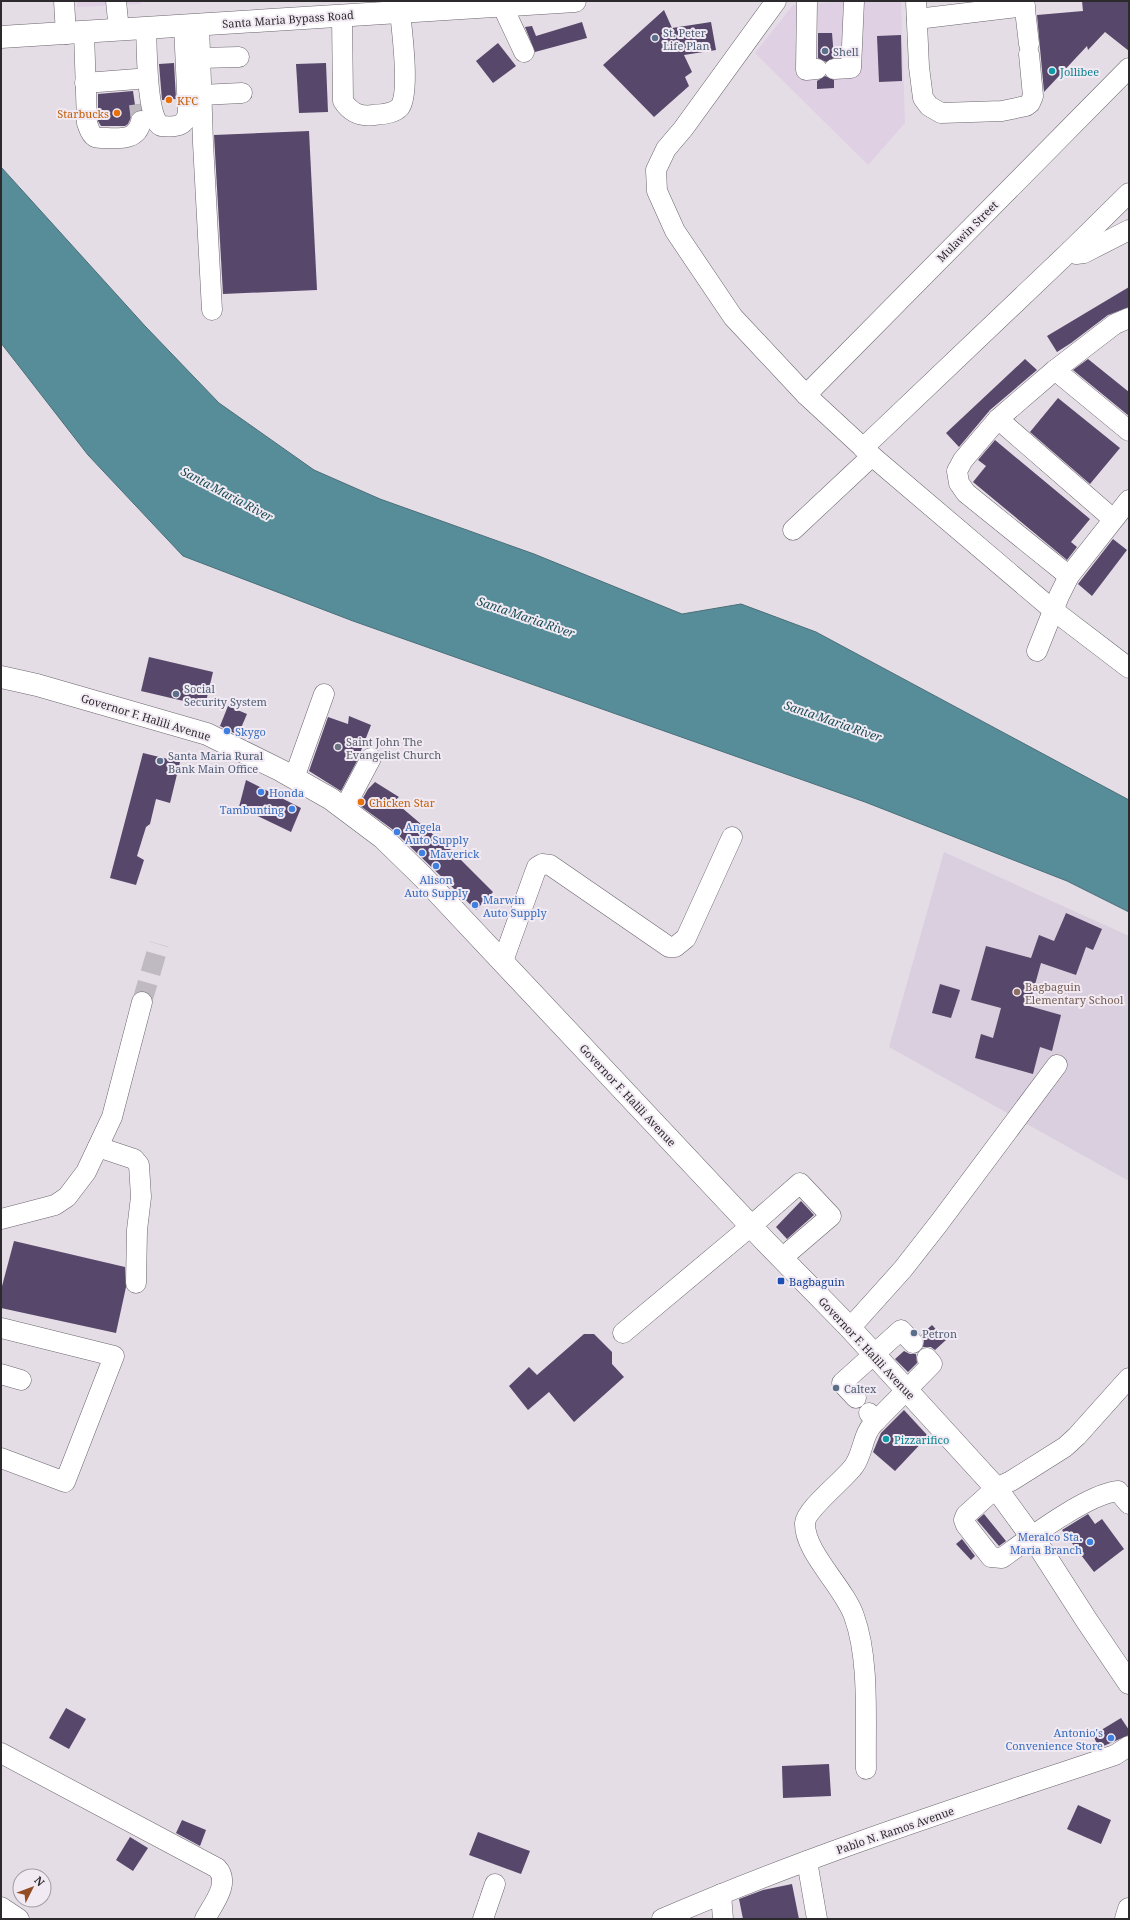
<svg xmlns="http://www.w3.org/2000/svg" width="1130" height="1920" font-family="'Noto Serif',serif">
	<rect width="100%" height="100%" fill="#e4dde6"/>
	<g fill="#dfd0e3">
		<path d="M77,1H141V4L77,7Z"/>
		<path d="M851,1H901L905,123L868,165L755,53L793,5Z"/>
	</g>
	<path fill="#dacfde" d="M944,852L1129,936V1181L889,1047Z"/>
	<path fill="#578d99" stroke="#4a6f79" d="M1,167L145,326L219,403L314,470L380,499L534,554L682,614L741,604L816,632L1129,800V912L1067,881L865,802L353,621L183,556L88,455L1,343Z"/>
	<g fill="#57476a">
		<path d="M1082,1H1129V51L1105,32L1088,50L1087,46L1044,92L1037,15L1083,11Z"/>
		<path d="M664,10L672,28L711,22L716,50L684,55L692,72L685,77L689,86L654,117L603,65Z"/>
		<path d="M582,22L587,38L535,52L525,27L532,26L536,36Z"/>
		<path d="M818,33H832L834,58L826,62L818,58Z"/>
		<path d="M901,35L902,81L879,82L877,36Z"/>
		<path d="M498,43L516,66L493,83L476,61Z"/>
		<path d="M174,63L176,99L162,100L159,64Z"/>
		<path d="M326,63L328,112L299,113L296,64Z"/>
		<path d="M825,76L834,80V88L817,89V81Z"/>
		<path d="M133,91L135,105L140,104L141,110L133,113L128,124L125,126H101L98,121V94Z"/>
		<path d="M309,131L317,290L223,294L214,135Z"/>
		<path d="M1129,287V307L1108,315L1071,343L1057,352L1047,336Z"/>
		<path d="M1025,359L1037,370L990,410L959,447L946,433Z"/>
		<path d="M1088,359L1129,392V416L1073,370Z"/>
		<path d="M1058,398L1120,448L1090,484L1030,432Z"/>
		<path d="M995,440L1090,519L1071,542L1077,547L1067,560L973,482L986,466L978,460Z"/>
		<path d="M1113,539L1127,550L1092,596L1078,584Z"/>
		<path d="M149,657L213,672L205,706L141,691Z"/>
		<path d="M228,706L247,714L238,735L220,726Z"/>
		<path d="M349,716L371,725L357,761L341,791L309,771L328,717L348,724Z"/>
		<path d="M143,753L180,762L170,803L156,799L150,824L146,827L137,856L144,860L136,885L110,878Z"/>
		<path d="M246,780L301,808L291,832L239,807Z"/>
		<path d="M375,782L399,797L394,801L449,848L493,892L476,910L392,829L359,805L368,789Z"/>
		<path d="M1066,913L1102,929L1093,950L1086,947L1076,975L1041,963L1029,1006L1061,1015L1052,1051L1040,1047L1033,1074L975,1058L981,1034L993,1038L1001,1008L971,1000L986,946L1031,958L1039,935L1054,941Z"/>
		<path d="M940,984L960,990L951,1018L932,1013Z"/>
		<path d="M801,1201L814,1215L787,1239L776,1227Z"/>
		<path d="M14,1241L125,1267L126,1287L116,1333L1,1308V1290Z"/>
		<path d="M932,1325L946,1340L935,1350L931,1347H923L924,1341L921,1335Z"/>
		<path d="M584,1334H594L612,1352V1364L624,1377L574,1422L549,1392L528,1410L509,1386L529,1367L537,1375Z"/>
		<path d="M904,1351L910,1354H916L917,1363L908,1372L895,1359Z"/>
		<path d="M904,1410L928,1436L895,1471L873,1452L881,1433Z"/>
		<path d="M984,1514L1006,1541L999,1546L977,1520Z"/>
		<path d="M1088,1514L1095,1524L1102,1519L1124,1549L1094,1572L1062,1530Z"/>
		<path d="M962,1539L975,1556L971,1560L956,1544Z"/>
		<path d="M66,1708L86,1719L69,1749L49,1738Z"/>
		<path d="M1121,1718L1129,1730V1735L1099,1748L1093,1735Z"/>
		<path d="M829,1764L831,1796L783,1798L782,1766Z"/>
		<path d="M1078,1805L1111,1820L1101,1844L1067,1829Z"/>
		<path d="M182,1820L206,1830L200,1846L176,1833Z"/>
		<path d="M478,1832L530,1851L521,1874L469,1855Z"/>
		<path d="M130,1837L148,1848L133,1871L116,1860Z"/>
		<path d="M792,1884L799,1919H743L739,1899L763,1890Z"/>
	</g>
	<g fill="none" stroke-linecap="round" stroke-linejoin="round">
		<g stroke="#bfb9c1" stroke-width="20" stroke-dasharray="20 10" stroke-linecap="butt">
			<path d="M139,104L141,121"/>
			<path d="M142,1002L159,944"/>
		</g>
		<defs>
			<g id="minor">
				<path d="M64,1L66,34"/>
				<path d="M116,1L119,30"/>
				<path d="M776,1L683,129L666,149L656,170L657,191L675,231L733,317L806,395L872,456L1053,610L1129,668"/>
				<path d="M807,1L806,70L817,69"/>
				<path d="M916,1L919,67L923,98L929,106L941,113L1002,111L1026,106L1030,103L1033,96L1029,54"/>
				<path d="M1024,1L1029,44"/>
				<path d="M502,5L524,52"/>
				<path d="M342,15L343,101C351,113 360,117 374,115C382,114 394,114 400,107C410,92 402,31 400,12"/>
				<path d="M917,19L1025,6"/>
				<path d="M199,24L203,143L212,310"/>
				<path d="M146,28C147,45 146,119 161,126C173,127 185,128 188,113L184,25"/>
				<path d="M84,32L87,123C89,128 90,134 95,137C98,138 103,138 107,138C122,139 138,139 141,121"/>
				<path d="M200,58L239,57"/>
				<path d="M834,69L851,68L854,1"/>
				<path d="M85,83L137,79"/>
				<path d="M201,95L242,93"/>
				<path d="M1070,251L1076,254L1084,253L1129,230"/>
				<path d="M1055,370L1129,431"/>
				<path d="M806,395L1129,68"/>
				<path d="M998,419L1113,519"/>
				<path d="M863,448L1070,251L1129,193"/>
				<path d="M793,530L872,456"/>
				<path d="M1069,576L966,493L959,483L957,471L963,460L998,419L1055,370L1115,324L1129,318"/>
				<path d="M1037,651L1059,596L1069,576L1129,500"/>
				<path d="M294,778L324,694"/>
				<path d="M344,809L371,758"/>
				<path d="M503,961L534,875L537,867L542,864L550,865L669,947H675L686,938L732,837"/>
				<path d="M98,1147L134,1159L139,1165L141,1197L137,1230L136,1283"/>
				<path d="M1,1219L55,1205L67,1197L86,1172L112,1117L142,1002"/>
				<path d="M1,1328L114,1356L65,1482L1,1458"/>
				<path d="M850,1328L903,1269L939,1223L1057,1065"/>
				<path d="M623,1333L751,1226L800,1183L831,1216L782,1258"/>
				<path d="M1,1374L21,1380"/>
				<path d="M1129,1378L1077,1436L1065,1447L1011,1481L996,1488L966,1515L964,1520L966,1525L991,1557L1002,1558C1028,1539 1087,1494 1118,1491L1129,1504"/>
				<path d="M856,1398L842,1383L901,1330L913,1343"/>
				<path d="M869,1413L876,1421L932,1364L927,1358"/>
				<path d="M1,1753L217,1868C231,1883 213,1904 205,1919"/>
				<path d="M866,1769C865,1721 870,1660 854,1616C844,1587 804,1552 805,1523C806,1509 844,1480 854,1466C864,1452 862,1433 876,1421"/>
				<path d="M807,1861L817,1919"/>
				<path d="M721,1894L723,1919"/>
				<path d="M1,1907L19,1919"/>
				<path d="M483,1919L495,1884"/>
				<path d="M662,1919C809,1855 963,1806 1115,1755L1129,1746"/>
			</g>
			<g id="major">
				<path d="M1,37L575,1"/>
				<path d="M1,677L37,685L207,734L280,770L331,799L383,838L423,877L764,1240L850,1328L996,1488L1042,1551L1087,1621L1129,1683"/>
				<path d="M1126,1919L1129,1909"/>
			</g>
		</defs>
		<use href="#minor" stroke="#6b656d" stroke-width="21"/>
		<use href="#major" stroke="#6b656d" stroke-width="23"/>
		<use href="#minor" stroke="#fff" stroke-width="20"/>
		<use href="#major" stroke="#fff" stroke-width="22"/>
	</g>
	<g fill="#5c6f8a" stroke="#f1eaf3" stroke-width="1.5">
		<circle cx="655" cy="38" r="4"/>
		<circle cx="825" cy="51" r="4"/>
		<circle cx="176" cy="694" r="4"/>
		<circle cx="160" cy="761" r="4"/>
		<circle cx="914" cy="1333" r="4"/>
		<circle cx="836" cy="1388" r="4"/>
	</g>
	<g fill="#0f9aa8" stroke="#f1eaf3" stroke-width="1.5">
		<circle cx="1052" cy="71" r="4"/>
		<circle cx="886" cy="1439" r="4"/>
	</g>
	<g fill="#e8710a" stroke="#f1eaf3" stroke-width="1.5">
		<circle cx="169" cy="100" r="4"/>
		<circle cx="117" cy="113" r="4"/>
		<circle cx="361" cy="802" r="4"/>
	</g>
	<g fill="#3f7fe0" stroke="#f1eaf3" stroke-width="1.5">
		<circle cx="227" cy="731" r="4"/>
		<circle cx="261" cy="792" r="4"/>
		<circle cx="292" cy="809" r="4"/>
		<circle cx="397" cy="832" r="4"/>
		<circle cx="422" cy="853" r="4"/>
		<circle cx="436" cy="866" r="4"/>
		<circle cx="475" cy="905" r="4"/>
		<circle cx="1090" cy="1542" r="4"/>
		<circle cx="1111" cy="1738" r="4"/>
	</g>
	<circle fill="#6b7280" stroke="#f1eaf3" stroke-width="1.5" cx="338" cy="747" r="4"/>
	<circle fill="#8d6e63" stroke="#f1eaf3" stroke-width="1.5" cx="1017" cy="992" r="4"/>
	<rect fill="#1a4fb4" stroke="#f1eaf3" stroke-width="1.5" x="777" y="1277" width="8" height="8" rx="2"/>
	<g text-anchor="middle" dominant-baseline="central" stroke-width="4" stroke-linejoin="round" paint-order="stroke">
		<g font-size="11" fill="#2d2a2d" stroke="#f1eaf3">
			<text transform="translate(288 19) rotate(-4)">Santa Maria Bypass Road</text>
			<text transform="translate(967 231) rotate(-45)">Mulawin Street</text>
			<text transform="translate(146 717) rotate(17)">Governor F. Halili Avenue</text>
			<text transform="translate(628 1095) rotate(47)">Governor F. Halili Avenue</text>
			<text transform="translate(867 1348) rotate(47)">Governor F. Halili Avenue</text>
			<text transform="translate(895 1830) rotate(-19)">Pablo N. Ramos Avenue</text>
		</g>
		<g font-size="11" fill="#4e5e75" stroke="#f1eaf3" text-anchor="start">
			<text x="663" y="32">St. Peter<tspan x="663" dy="13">Life Plan</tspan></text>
			<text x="833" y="51">Shell</text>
			<text x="184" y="688">Social<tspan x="184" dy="13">Security System</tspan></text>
			<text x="168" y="755">Santa Maria Rural<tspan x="168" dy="13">Bank Main Office</tspan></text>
			<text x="922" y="1333">Petron</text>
			<text x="844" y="1388">Caltex</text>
		</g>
		<g font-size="11" fill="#0d838f" stroke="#f1eaf3" text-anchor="start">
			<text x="1060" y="71">Jollibee</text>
			<text x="894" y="1439">Pizzarifico</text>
		</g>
		<g font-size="11" fill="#c56008" stroke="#f1eaf3" text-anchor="start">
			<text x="177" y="100">KFC</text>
			<text x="109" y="113" text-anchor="end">Starbucks</text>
			<text x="369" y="802">Chicken Star</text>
		</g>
		<g font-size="11" fill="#366cbe" stroke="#f1eaf3" text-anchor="start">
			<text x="235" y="731">Skygo</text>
			<text x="269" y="792">Honda</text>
			<text x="284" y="809" text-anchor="end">Tambunting</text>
			<text x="405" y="826">Angela<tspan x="405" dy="13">Auto Supply</tspan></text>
			<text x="430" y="853">Maverick</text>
			<text x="436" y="879" text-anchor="middle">Alison<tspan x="436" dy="13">Auto Supply</tspan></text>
			<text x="483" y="899">Marwin<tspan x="483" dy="13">Auto Supply</tspan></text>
			<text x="1082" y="1536" text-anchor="end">Meralco Sta.<tspan x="1082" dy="13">Maria Branch</tspan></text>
			<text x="1103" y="1732" text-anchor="end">Antonio's<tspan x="1103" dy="13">Convenience Store</tspan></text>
		</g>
		<g font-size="11" fill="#5b616d" stroke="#f1eaf3" text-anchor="start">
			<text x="346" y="741">Saint John The<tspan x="346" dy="13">Evangelist Church</tspan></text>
		</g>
		<g font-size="11" fill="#785e54" stroke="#f1eaf3" text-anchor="start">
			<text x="1025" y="986">Bagbaguin<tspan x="1025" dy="13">Elementary School</tspan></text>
		</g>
		<g font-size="11" fill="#164399" stroke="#f1eaf3" text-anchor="start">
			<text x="789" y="1281">Bagbaguin</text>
		</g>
		<g font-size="12" font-style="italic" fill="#1b4c55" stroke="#f1eaf3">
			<text transform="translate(227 494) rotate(28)">Santa Maria River</text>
			<text transform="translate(526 617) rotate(19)">Santa Maria River</text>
			<text transform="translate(833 721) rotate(19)">Santa Maria River</text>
		</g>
	</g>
	<rect width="1130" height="1920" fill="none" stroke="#2d2a2d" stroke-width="4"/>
	<g transform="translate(32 1888) rotate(48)"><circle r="19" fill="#f1eaf3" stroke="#a39da4"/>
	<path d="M0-3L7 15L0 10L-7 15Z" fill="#924d24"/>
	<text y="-6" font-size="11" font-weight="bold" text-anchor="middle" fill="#2d2a2d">N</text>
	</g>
</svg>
